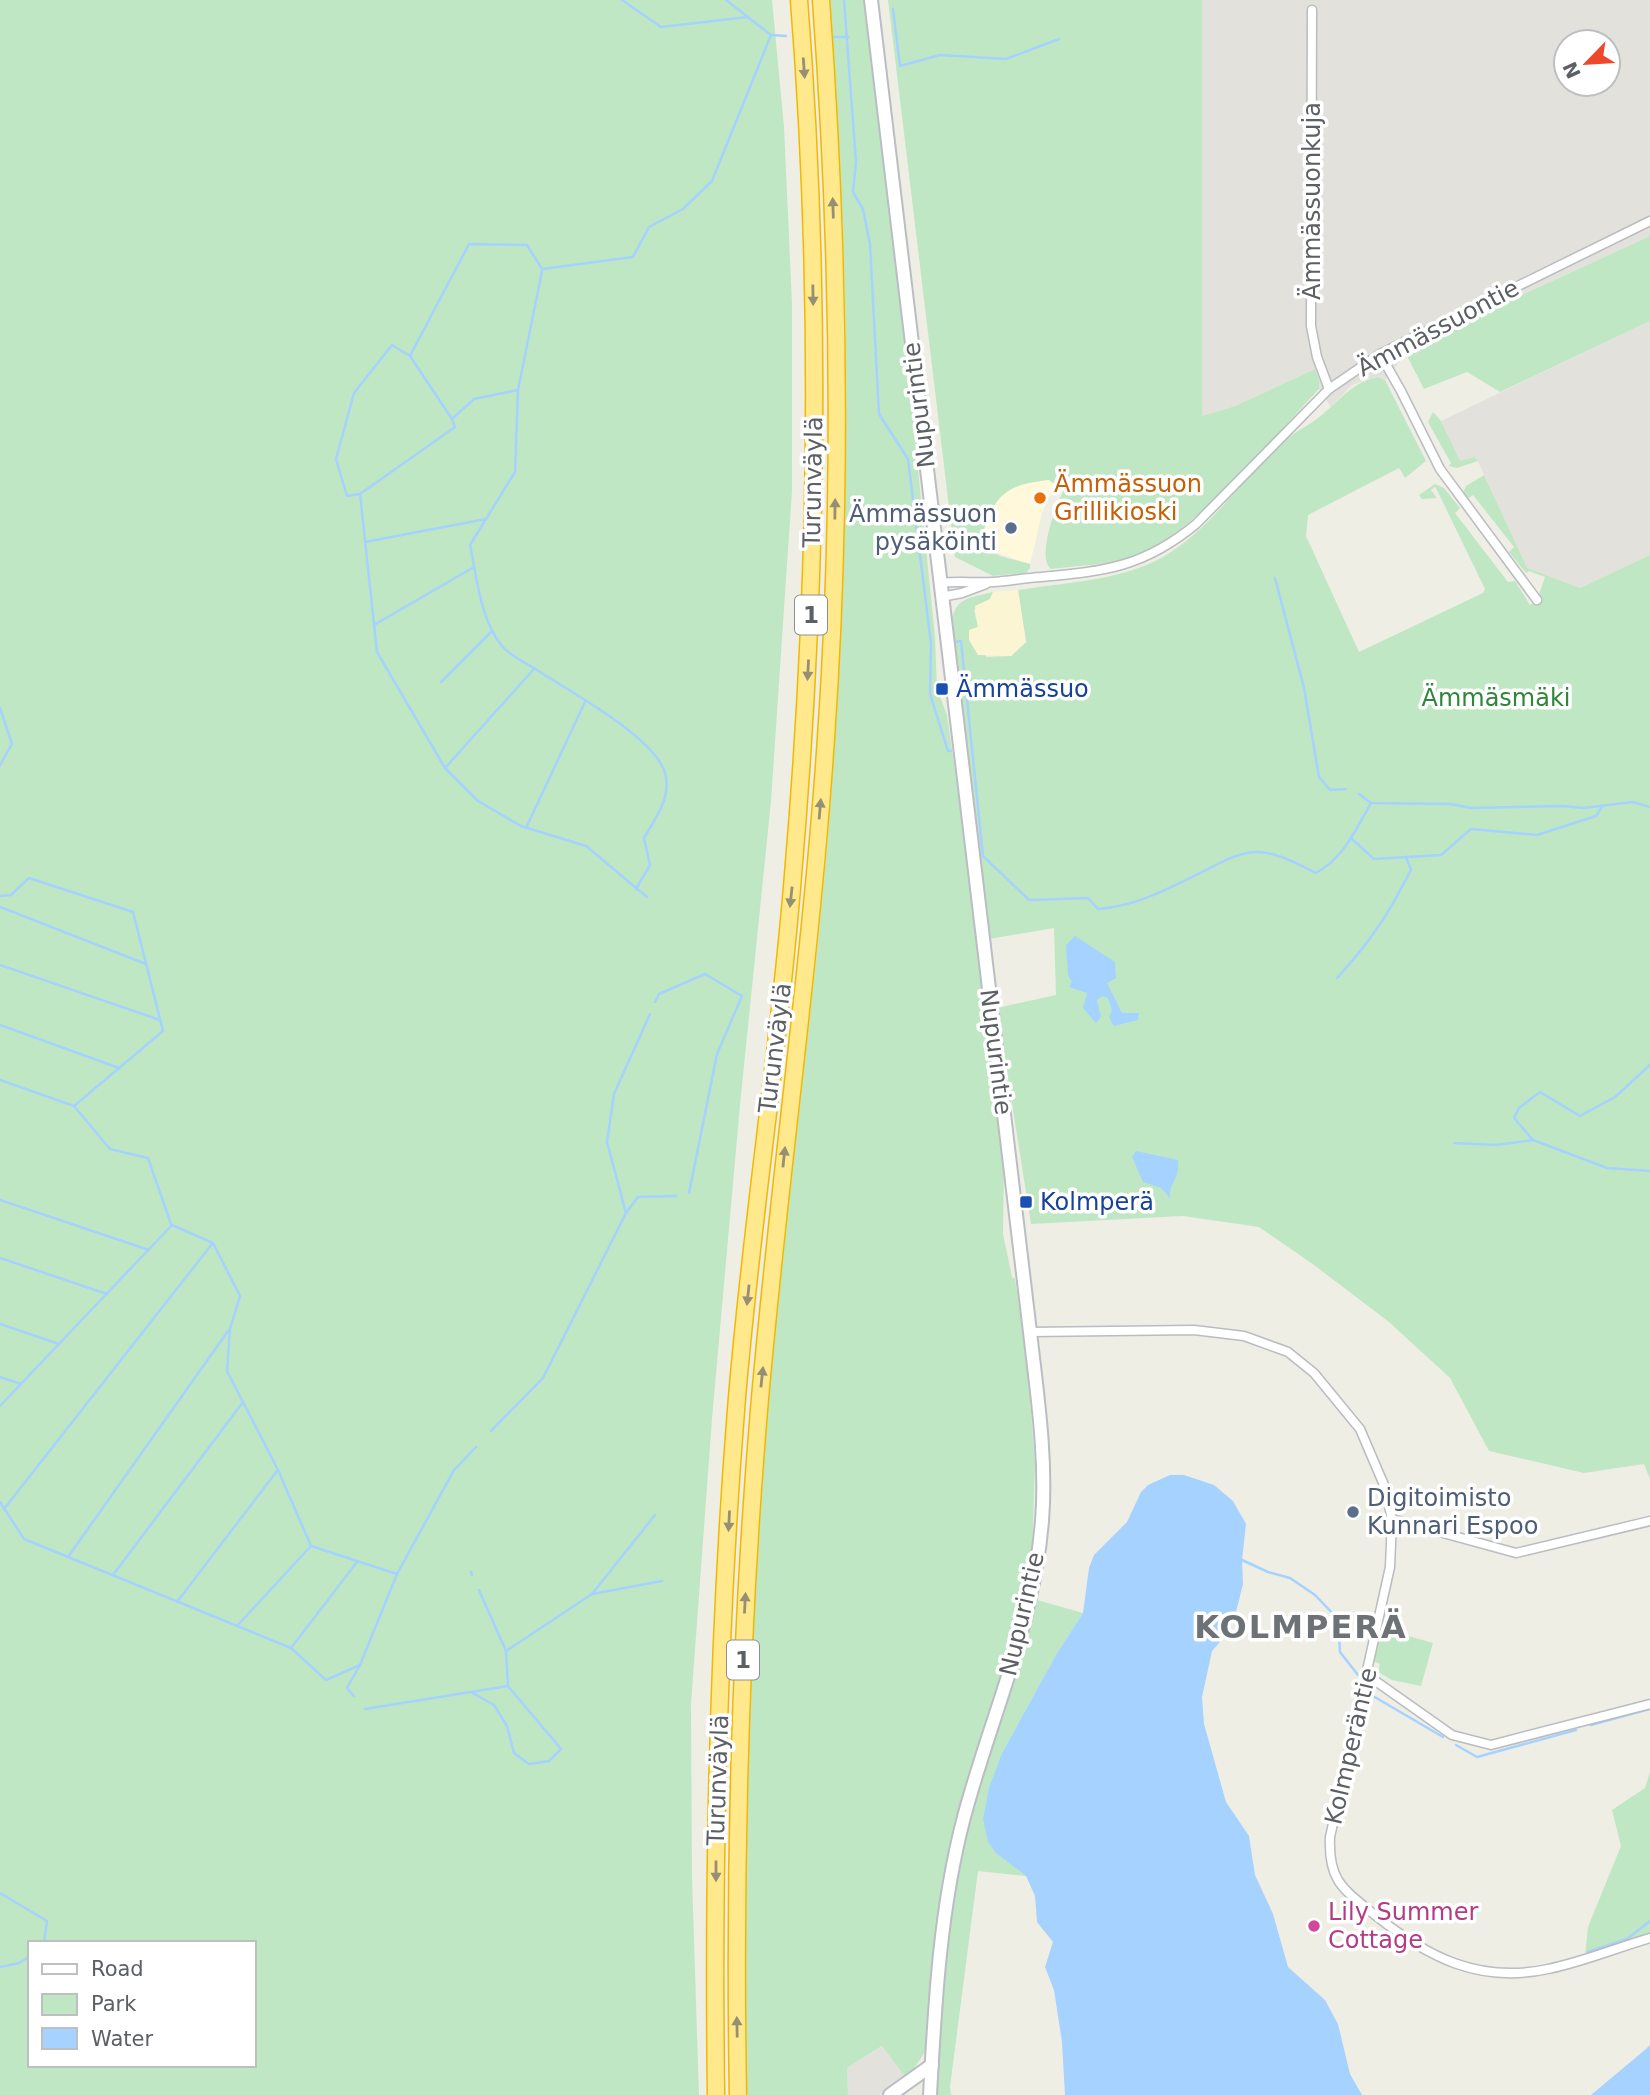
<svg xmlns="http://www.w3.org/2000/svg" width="1650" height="2095" font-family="'DejaVu Sans',sans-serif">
	<rect width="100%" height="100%" fill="#efeee4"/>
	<path fill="#fff8da" d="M1049,480L1055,486L1042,513L1030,564L983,548L980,542L989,513L1002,494L1023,482Z"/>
	<g fill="#e3e1dc" fill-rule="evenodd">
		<path d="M1202,0H1650V236L1413,345L1385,380L1378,377L1366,379L1351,386L1331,407L1319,389V380L1315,369L1235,406L1202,416ZM1566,42H1608V84H1566Z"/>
		<path d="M1650,321V555L1580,588L1526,568L1476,457L1460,462L1441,421Z"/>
		<path d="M883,2046L907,2079L880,2095H848L847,2068Z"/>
	</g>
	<g fill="#c0e7c3" fill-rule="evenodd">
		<path d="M0,0H772L784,127L792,303V491L771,801L740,1105L712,1419L691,1704L692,1877L699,2095H0ZM30,1943H254V2065H30Z"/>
		<path d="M829,0H865L910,389L935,637L937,689L947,715L967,852L1004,1162L1003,1234L1012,1277L1015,1279L1026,1350L1035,1462L1032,1559L1014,1638L956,1830L943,1888L925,2052L907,2079L882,2046L847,2068L848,2095H747C740,1860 748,1623 769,1389C785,1203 813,1018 828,833C843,644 850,453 844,263C841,175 835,88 829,0Z"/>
		<path d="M888,0H1202V416L1235,406L1315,369L1319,380V389C1273,437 1189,542 1126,559C1102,565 1076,566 1051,569C1036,557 1056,505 1064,490L1049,480C1001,485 994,497 980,542C987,556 1015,559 1030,564V568L1026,573L993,576L955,557Z"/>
		<path d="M1650,236V321L1500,392L1467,372L1424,389L1406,354L1413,345Z"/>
		<path d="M1378,377L1385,380L1426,461L1405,478L1399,468L1308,515L1306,536L1359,652L1483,593L1485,589L1436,488L1435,487L1431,490L1437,498L1422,499L1419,495L1435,484L1444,488L1460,508L1455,513L1508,582L1515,581L1530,605L1537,600L1545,577L1529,571L1526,573L1509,552L1514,547L1473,495L1467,499L1463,492L1466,486L1484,475L1527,568L1580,588L1650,555V1479L1644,1464L1584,1473L1489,1451L1450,1378L1389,1322L1314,1265L1259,1227L1183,1216L1031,1224L997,1008L1056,995L1054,928L989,939L951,626C954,597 969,598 993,592L990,599L974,610L978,627L975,628L986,657L1011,656L1026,642L1018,590C1074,581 1135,581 1181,545C1221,515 1248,471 1287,439C1296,431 1308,426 1318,418C1339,402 1351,382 1378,377Z"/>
		<path d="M1433,412L1441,421L1460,461L1475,457L1478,461L1457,468L1449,466L1451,463L1428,422Z"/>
		<path d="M1037,1600L1083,1613L1057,1653L1002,1753L1016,1868L1026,1876L978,1871L950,2087L951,2095H937C941,2019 943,1941 959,1867C978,1776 1014,1690 1037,1600Z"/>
		<path d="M1381,1628L1433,1643L1421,1686L1392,1680L1378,1672L1380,1664L1373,1661Z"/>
		<path d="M1650,1772V1934L1585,1955L1588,1927L1621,1846L1612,1810L1645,1788Z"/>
	</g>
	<path fill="#fbf5d3" d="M1018,590L1026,642L1011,656L978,655L969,640V630L978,627L975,606L990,599L993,592Z"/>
	<g fill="#a5d2ff">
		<path d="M1075,936L1115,962L1116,978L1107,983L1122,1013H1139L1138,1020L1114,1026L1109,1017L1112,1010L1108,998L1102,996L1097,1000L1101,1017L1096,1023L1083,1008L1087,993L1069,987L1072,982L1068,975L1066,945Z"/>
		<path d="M1136,1151L1178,1160C1180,1181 1169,1181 1170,1198L1161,1188L1143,1182L1132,1157Z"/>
		<path d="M1170,1475H1184L1214,1485L1233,1501L1246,1524L1242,1560L1243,1584L1236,1612L1226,1635L1212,1651L1202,1697L1204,1724L1226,1802L1249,1836L1255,1875L1273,1914L1288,1967L1325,2000L1338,2024L1350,2074L1362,2095H1065L1062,2042L1054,1990L1045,1967L1053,1942L1037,1922L1035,1896L1026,1876L996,1853L988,1842L983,1819L989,1788L1002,1753L1057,1653L1083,1613L1089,1568L1094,1555L1127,1522L1141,1492L1148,1485Z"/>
		<path d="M1650,2045V2095H1591L1646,2049Z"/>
	</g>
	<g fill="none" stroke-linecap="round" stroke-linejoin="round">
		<g stroke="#a5d2ff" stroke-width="2.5">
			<path d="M622,0L661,27L748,17"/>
			<path d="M726,0L771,35"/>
			<path d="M844,0L856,162L853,192L863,209L870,244L879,414L908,459L931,643L930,694L948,751H951"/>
			<path d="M893,9L900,66L940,55L1006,59L1059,39"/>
			<path d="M771,35L786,36"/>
			<path d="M834,37H848"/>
			<path d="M542,269L527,245L469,244L410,356L392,345L354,393L336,459L347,496L360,494L377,652L445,768L478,801L521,826L586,846L647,897"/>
			<path d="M542,269L633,257L649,227L683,209L712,181L771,35"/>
			<path d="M542,271L518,390L515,472L470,545C477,578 480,619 502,646C510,656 526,663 537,670C570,692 654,736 665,773C672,797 655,819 644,838L650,865L636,889"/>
			<path d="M410,356L452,419"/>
			<path d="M360,494L455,427L452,419L474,399L518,390"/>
			<path d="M365,542L486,519"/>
			<path d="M1275,578L1304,688L1319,777L1330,790L1346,789"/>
			<path d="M374,625L474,567"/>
			<path d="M955,642L961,641L983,856L1029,900L1088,898L1098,909C1137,906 1170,888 1204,871C1220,863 1237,853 1255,852C1275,851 1298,864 1316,873C1344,858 1356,829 1371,803"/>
			<path d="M441,682L492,631"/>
			<path d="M0,708L12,744L0,765"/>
			<path d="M445,768L534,669"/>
			<path d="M1359,794L1371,803L1451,804L1471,808L1563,806L1583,808L1633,802L1650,807"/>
			<path d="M526,828L585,702"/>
			<path d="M1351,838L1374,859L1441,855L1471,829L1537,835L1596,816L1602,807"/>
			<path d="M0,896L11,895L29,878L133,912L163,1031L74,1106L110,1149L148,1158L171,1224"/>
			<path d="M0,907L146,964"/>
			<path d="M0,965L160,1020"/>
			<path d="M1337,978C1371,941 1388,915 1411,870L1406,857"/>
			<path d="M655,1002L659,994L705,974L742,996L717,1054L689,1193"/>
			<path d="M0,1025L119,1068"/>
			<path d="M0,1080L74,1106"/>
			<path d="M1532,1139L1514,1118L1519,1108L1540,1092L1580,1116L1615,1097L1650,1065"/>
			<path d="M1454,1143L1496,1145L1533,1140L1607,1168L1650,1171"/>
			<path d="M0,1200L149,1250"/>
			<path d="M626,1213L638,1197L676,1196"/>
			<path d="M0,1258L107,1294"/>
			<path d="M0,1324L59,1344"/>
			<path d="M0,1377L21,1384"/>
			<path d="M0,1406L172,1225L213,1243L240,1296L230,1329L227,1371L278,1470L311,1546L397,1574L360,1665L326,1680L291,1648L24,1539L0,1502"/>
			<path d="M491,1431L543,1378L626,1213L607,1142L614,1094L650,1014"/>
			<path d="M4,1509L212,1244"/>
			<path d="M68,1557L228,1331"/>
			<path d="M1242,1560L1268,1572L1290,1578L1315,1595L1338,1619L1340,1652L1358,1675"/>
			<path d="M471,1572L472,1575"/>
			<path d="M397,1574L454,1470L476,1447"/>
			<path d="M113,1575L243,1402"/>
			<path d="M479,1590L506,1651L508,1686"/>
			<path d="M592,1594L655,1515"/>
			<path d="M177,1602L277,1471"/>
			<path d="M237,1626L311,1546"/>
			<path d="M291,1648L357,1562"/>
			<path d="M506,1651L592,1594L662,1581"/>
			<path d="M1370,1684L1373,1696L1443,1737"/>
			<path d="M354,1696L347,1688L360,1665"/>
			<path d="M365,1709L508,1686L561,1749L549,1761L529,1764L514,1753L507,1726L494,1705L471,1692"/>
			<path d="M1591,1725L1650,1709"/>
			<path d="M1456,1745L1477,1757L1576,1730"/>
			<path d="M0,1893L47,1921L44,1943"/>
			<path d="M1588,1952L1627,1939L1650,1921"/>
			<path d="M0,1967L19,1963L30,1956"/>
		</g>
		<defs>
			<g id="street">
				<path d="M1312,10L1311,326L1317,357L1329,389"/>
				<path d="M1380,354L1401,391L1440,469L1537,600"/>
				<path d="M939,583C957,581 975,583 993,582C1009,581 1025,578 1041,577C1106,571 1144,567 1196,524L1329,389L1380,354L1650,221"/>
				<path d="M941,597L962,593L986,584"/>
				<path d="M1030,1332L1194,1330L1244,1336L1288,1352L1314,1373L1360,1429L1384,1485L1392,1519L1390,1567L1330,1837C1328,1881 1343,1889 1375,1915C1427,1957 1479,1984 1548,1969C1582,1962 1616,1948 1650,1938"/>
				<path d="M1392,1519L1516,1553L1650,1521"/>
				<path d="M1367,1675L1452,1735L1491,1745L1650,1704"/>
			</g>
			<g id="secondary">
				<path d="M871,0L1030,1332C1037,1394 1047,1458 1042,1521C1034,1624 990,1719 964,1817C940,1908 935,2002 930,2095"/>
				<path d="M890,2095L932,2065"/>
			</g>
			<g id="highway">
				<path d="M716,2095C713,1867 718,1637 736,1410C750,1231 779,1053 793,875C818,584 822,291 799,0"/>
				<path d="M738,2095C734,1866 740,1638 759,1410C778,1186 811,963 826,738C843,493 839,245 821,0"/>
			</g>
		</defs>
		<use href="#street" stroke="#b9bcc1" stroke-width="11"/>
		<use href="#secondary" stroke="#babdc3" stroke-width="16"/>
		<use href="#highway" stroke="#f4b700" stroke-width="19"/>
		<use href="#street" stroke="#fff" stroke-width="8"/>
		<use href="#secondary" stroke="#fff" stroke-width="12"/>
		<use href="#highway" stroke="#ffe98c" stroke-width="16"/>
	</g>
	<defs><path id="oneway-solid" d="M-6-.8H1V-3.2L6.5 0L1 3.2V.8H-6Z" transform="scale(1.75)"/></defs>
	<g fill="#959073">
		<use href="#oneway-solid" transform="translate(804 68) rotate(86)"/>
		<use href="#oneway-solid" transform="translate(833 208) rotate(-92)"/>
		<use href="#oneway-solid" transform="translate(813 295) rotate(89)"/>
		<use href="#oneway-solid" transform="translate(835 509) rotate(-89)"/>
		<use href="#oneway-solid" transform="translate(808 670) rotate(93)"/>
		<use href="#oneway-solid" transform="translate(820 809) rotate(-85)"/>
		<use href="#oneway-solid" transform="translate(791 897) rotate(96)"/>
		<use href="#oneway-solid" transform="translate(784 1157) rotate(-84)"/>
		<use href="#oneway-solid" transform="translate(748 1295) rotate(96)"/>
		<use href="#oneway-solid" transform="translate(762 1377) rotate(-84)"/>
		<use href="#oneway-solid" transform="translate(729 1521) rotate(93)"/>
		<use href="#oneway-solid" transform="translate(745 1603) rotate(-87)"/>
		<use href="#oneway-solid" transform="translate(716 1871) rotate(90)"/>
		<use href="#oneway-solid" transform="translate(737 2027) rotate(-91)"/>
	</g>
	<circle fill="#e8710a" stroke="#fff" stroke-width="2.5" cx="1040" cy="498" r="7"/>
	<g fill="#5c6f8a" stroke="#fff" stroke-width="2.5">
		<circle cx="1011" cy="528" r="7"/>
		<circle cx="1353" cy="1512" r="7"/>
	</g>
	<g fill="#1a4fb4" stroke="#fff" stroke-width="2.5">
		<rect x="935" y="682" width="14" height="14" rx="3.5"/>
		<rect x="1019" y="1195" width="14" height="14" rx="3.5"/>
	</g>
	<circle fill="#d1479c" stroke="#fff" stroke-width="2.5" cx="1314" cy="1926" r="7"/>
	<g text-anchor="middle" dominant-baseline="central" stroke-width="7" stroke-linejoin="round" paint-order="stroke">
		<g fill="#fff" stroke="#8d9093" stroke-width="2">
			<rect x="795" y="595.5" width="32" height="39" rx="5"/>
			<rect x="727" y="1640.5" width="32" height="39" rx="5"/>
		</g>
		<g font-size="23" font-weight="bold" fill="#5c6065">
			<text x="811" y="615">1</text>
			<text x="743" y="1660">1</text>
		</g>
		<g font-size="24" fill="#5c6065" stroke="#fff">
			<text transform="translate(1312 201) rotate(-90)">Ämmässuonkuja</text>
			<text transform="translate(1438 328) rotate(-28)">Ämmässuontie</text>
			<text transform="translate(919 405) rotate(-97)">Nupurintie</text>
			<text transform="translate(813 482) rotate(-89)">Turunväylä</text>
			<text transform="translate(775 1048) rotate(-83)">Turunväylä</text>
			<text transform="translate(996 1052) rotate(83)">Nupurintie</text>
			<text transform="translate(1022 1614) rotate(-77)">Nupurintie</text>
			<text transform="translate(1351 1746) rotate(-77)">Kolmperäntie</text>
			<text transform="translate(718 1780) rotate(-88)">Turunväylä</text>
		</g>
		<g font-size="24" fill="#c56008" stroke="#fff" text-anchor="start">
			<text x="1054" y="484">Ämmässuon<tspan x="1054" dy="28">Grillikioski</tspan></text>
		</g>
		<g font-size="24" fill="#4e5e75" stroke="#fff" text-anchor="end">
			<text x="997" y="514">Ämmässuon<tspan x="997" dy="28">pysäköinti</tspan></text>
			<text x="1367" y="1498" text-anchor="start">Digitoimisto<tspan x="1367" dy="28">Kunnari Espoo</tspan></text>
		</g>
		<g font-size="24" fill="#164399" stroke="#fff" text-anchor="start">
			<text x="956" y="689">Ämmässuo</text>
			<text x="1040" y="1202">Kolmperä</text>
		</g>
		<g font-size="24" fill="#32863c" stroke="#fff">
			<text x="1496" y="698">Ämmäsmäki</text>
		</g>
		<g font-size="24" fill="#b23c85" stroke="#fff" text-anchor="start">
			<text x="1328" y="1912">Lily Summer<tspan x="1328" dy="28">Cottage</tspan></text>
		</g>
		<g font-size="32" font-weight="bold" letter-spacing="2" fill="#6d7277" stroke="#fff">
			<text x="1301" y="1627">KOLMPERÄ</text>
		</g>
	</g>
	<rect x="28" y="1941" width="228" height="126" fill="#ffffff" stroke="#bebfc1" stroke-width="2"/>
	<rect x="42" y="1964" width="35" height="10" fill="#ffffff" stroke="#bebfc1" stroke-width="2"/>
	<text x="91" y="1976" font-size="21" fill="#5c6065">Road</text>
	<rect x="42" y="1994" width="35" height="21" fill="#c0e7c3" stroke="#bebfc1" stroke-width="2"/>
	<text x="91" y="2011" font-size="21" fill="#5c6065">Park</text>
	<rect x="42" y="2028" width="35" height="21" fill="#a5d2ff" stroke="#bebfc1" stroke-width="2"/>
	<text x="91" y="2046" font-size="21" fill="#5c6065">Water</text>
	<g transform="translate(1587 63) rotate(245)"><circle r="33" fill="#ffffff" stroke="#bebfc1" stroke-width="2"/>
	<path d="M0-5L12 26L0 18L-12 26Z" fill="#ee472b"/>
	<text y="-10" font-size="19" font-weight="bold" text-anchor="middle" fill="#5c6065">N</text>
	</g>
</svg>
